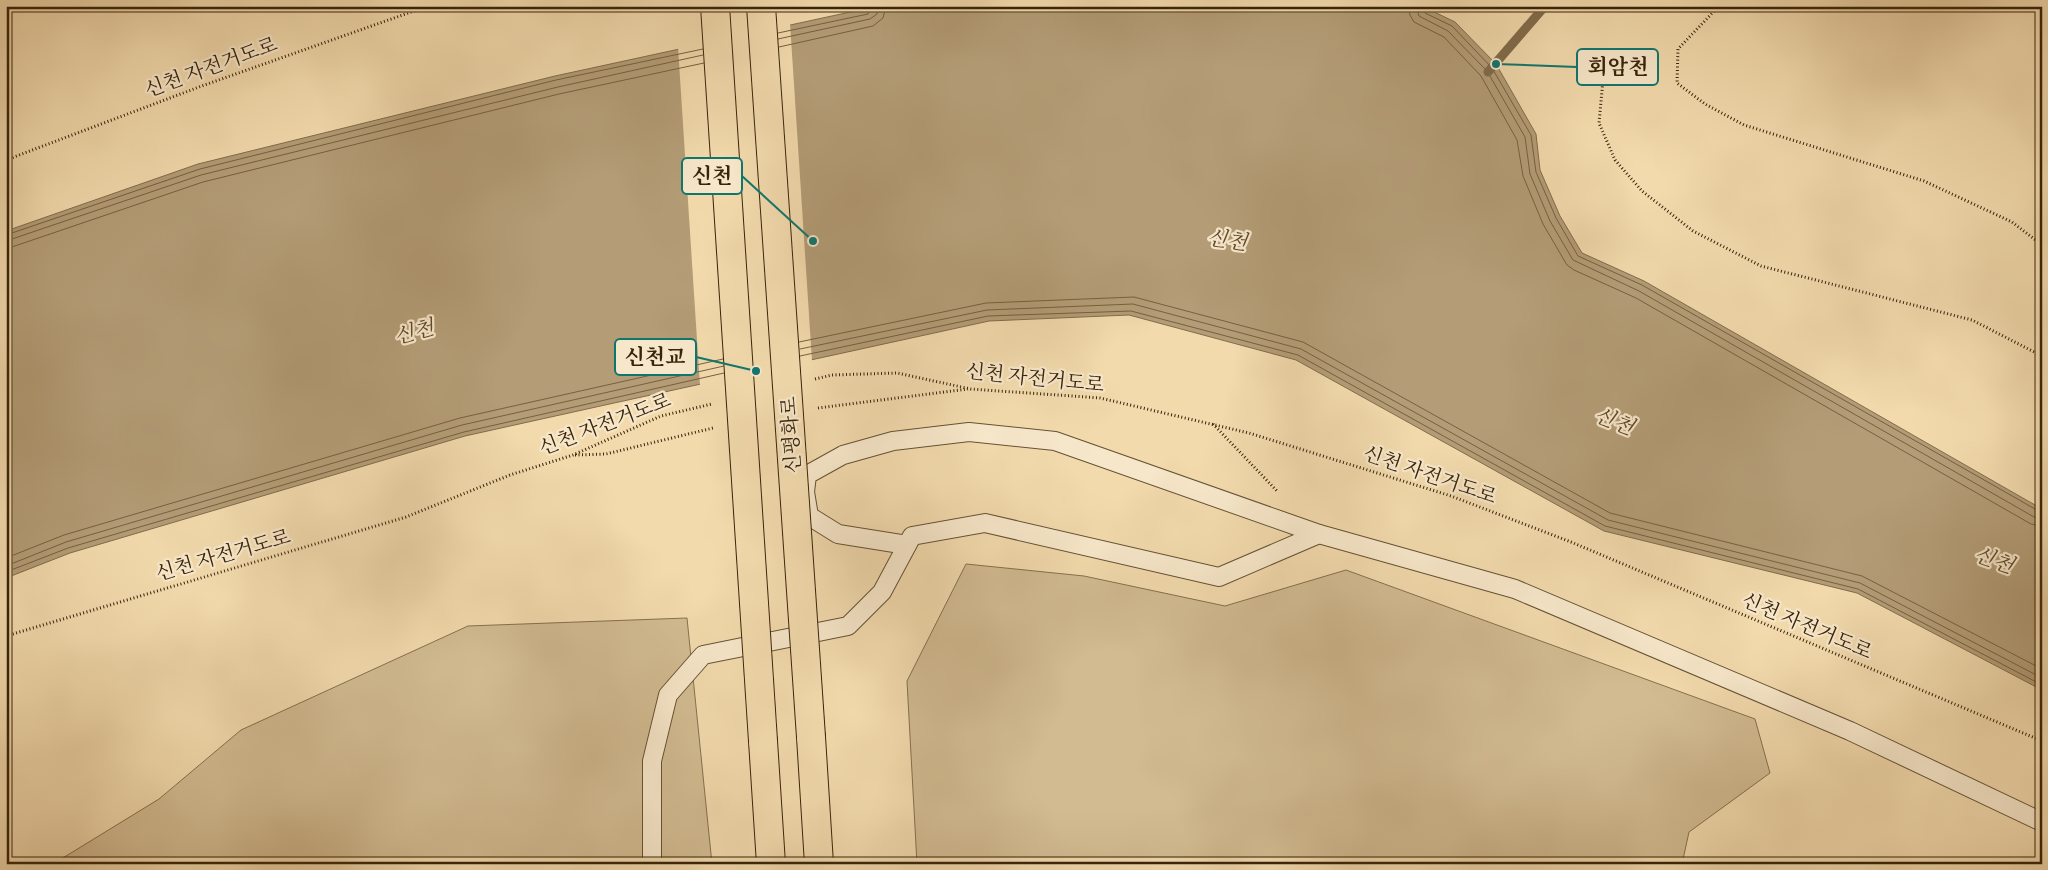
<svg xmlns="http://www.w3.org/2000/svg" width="2048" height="870" font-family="Alegreya,'Noto Serif KR',serif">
	<rect width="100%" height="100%" fill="#f2daad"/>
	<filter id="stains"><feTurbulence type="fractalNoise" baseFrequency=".004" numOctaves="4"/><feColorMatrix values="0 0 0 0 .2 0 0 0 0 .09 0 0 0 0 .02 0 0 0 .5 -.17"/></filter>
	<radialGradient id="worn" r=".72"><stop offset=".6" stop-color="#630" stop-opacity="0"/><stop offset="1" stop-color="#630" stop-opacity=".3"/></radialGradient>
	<g fill="#d2bb91" stroke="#85704e">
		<path d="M966,564L1084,576L1225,606L1346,570L1755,719L1770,773L1689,832L1682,864H917L907,681Z"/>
		<path d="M687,618L712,864H53L159,799L241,730L468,626Z"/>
	</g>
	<path fill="#b39c76" stroke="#826c4b" d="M878,6H1422L1455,22L1496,64L1536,134L1540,170L1560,216L1582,253L1644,281L2042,509V690L1857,593L1604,531L1296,360L1129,315L989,321L605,405L465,436L70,553L6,578V231L198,164L555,76Z"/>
	<path fill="#f2daad" d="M790,23L812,361L700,386L678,47Z"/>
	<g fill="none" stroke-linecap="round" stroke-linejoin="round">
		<g stroke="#766040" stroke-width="1">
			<path d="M1408,6L1410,15L1414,22L1444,37L1481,76L1517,140L1523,176L1543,224L1567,265L1574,270L1636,298L2031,524L2042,526"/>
			<path d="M1416,6L1419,16L1448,31L1487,71L1525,137L1530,174L1550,221L1573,260L1639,291L2034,517L2042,519"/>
			<path d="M1422,6L1425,13L1452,26L1492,68L1531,135L1536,172L1556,218L1578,256L1642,285L2042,513"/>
			<path d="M778,33L868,14L872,6"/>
			<path d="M778,39L870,19L877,14L879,6"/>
			<path d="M779,47L873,26L883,18L886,6"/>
			<path d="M6,235L200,169L556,80L703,49"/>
			<path d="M6,241L201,175L558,87L703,55"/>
			<path d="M6,249L203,182L559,94L704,63"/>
			<path d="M799,342L986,303L1134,297L1303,342L1610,513L1862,576L2042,669"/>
			<path d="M800,349L987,310L1133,304L1301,349L1608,520L1860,583L2042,678"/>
			<path d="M800,356L988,316L1131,311L1298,355L1605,526L1858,589L2042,685"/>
			<path d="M6,558L64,535L460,418L723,359"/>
			<path d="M6,566L66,542L462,425L724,366"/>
			<path d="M6,572L68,548L464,432L724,373"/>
		</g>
		<path stroke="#826c4b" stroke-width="9" d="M1488,72L1545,6"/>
		<defs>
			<g id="lane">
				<path d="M907,545L838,534L809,516L805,492L807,475L843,455L893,441L969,432L1055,441L1319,534L1515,589L1850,731L2042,822"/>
				<path d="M652,864V761L668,695L703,655L848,626L882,592L912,536L985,523L1219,577L1319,534"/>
			</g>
			<g id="highway">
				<path d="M811,737L819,864"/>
				<path d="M763,741L771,864"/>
			</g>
		</defs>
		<use href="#lane" stroke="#665234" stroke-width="20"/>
		<use href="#highway" stroke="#38240b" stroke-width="30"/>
		<g stroke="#38240b" stroke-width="3" stroke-dasharray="1 2.5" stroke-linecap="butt">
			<path d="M1719,6L1678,49L1677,83L1705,104L1744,125L1924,181L2012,222L2042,245"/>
			<path d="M1604,69L1599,123L1615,160L1642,191L1693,231L1761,266L1972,320L2042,356"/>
			<path d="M6,160L199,87L428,6"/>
			<path d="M815,379L832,375L897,373L971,389L1100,398L1249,433L1451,496L1571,542L2042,741"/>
			<path d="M818,408L968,389"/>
			<path d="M1213,424L1278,492"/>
			<path d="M575,455L606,454L713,428"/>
			<path d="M6,636L406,517L510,475L573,455L661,416L712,404"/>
		</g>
		<use href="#lane" stroke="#f7e7ca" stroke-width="18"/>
		<use href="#highway" stroke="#f2daad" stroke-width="28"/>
		<defs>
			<g id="highway-bridge">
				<path d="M715,6L763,741"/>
				<path d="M761,6L811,737"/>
			</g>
		</defs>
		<use href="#highway-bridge" stroke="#38240b" stroke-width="30" stroke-linecap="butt"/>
		<use href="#highway-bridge" stroke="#f2daad" stroke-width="28"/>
	</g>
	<g text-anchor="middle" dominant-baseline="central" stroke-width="4.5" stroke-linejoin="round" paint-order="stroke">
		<g font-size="20" fill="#38240b" stroke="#f7e7ca">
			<text transform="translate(211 67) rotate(-20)">신천 자전거도로</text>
			<text transform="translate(1035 378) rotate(6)">신천 자전거도로</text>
			<text transform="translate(605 424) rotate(-21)">신천 자전거도로</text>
			<text transform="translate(791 435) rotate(-94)">신평화로</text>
			<text transform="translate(1430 475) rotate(19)">신천 자전거도로</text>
			<text transform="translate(223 555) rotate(-16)">신천 자전거도로</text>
			<text transform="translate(1807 626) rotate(23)">신천 자전거도로</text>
		</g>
		<g font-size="21" font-style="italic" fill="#5d482b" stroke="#f7e7ca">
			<text transform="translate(1227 240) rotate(8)">신천</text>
			<text transform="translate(414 332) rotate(-15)">신천</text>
			<text transform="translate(1614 421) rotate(22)">신천</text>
			<text transform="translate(1994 560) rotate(20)">신천</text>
		</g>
	</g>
	<path fill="none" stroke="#0f766e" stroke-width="2" d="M1496 64L1577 67M813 241L742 176M756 371L696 357"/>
	<g fill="#0f766e" stroke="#f7e7ca" stroke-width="2">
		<circle cx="1496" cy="64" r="5"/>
		<circle cx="813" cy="241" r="5"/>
		<circle cx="756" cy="371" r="5"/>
	</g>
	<g fill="#f7e7ca" stroke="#0f766e" stroke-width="2">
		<rect x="1577" y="49" width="81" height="36" rx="5"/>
		<rect x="682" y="158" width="60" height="36" rx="5"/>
		<rect x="615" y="339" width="81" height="36" rx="5"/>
	</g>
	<g font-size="21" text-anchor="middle" font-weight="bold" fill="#38240b">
		<text x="1618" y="74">회암천</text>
		<text x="712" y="183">신천</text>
		<text x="655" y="364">신천교</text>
	</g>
	<rect width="2048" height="870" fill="none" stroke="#f2daad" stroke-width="25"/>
	<rect x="8" y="8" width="2033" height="855" fill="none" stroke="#38240b" stroke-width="2.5"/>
	<rect x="12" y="12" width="2023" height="845" fill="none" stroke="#38240b"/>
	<rect width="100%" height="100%" filter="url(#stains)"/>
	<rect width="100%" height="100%" fill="url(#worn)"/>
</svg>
